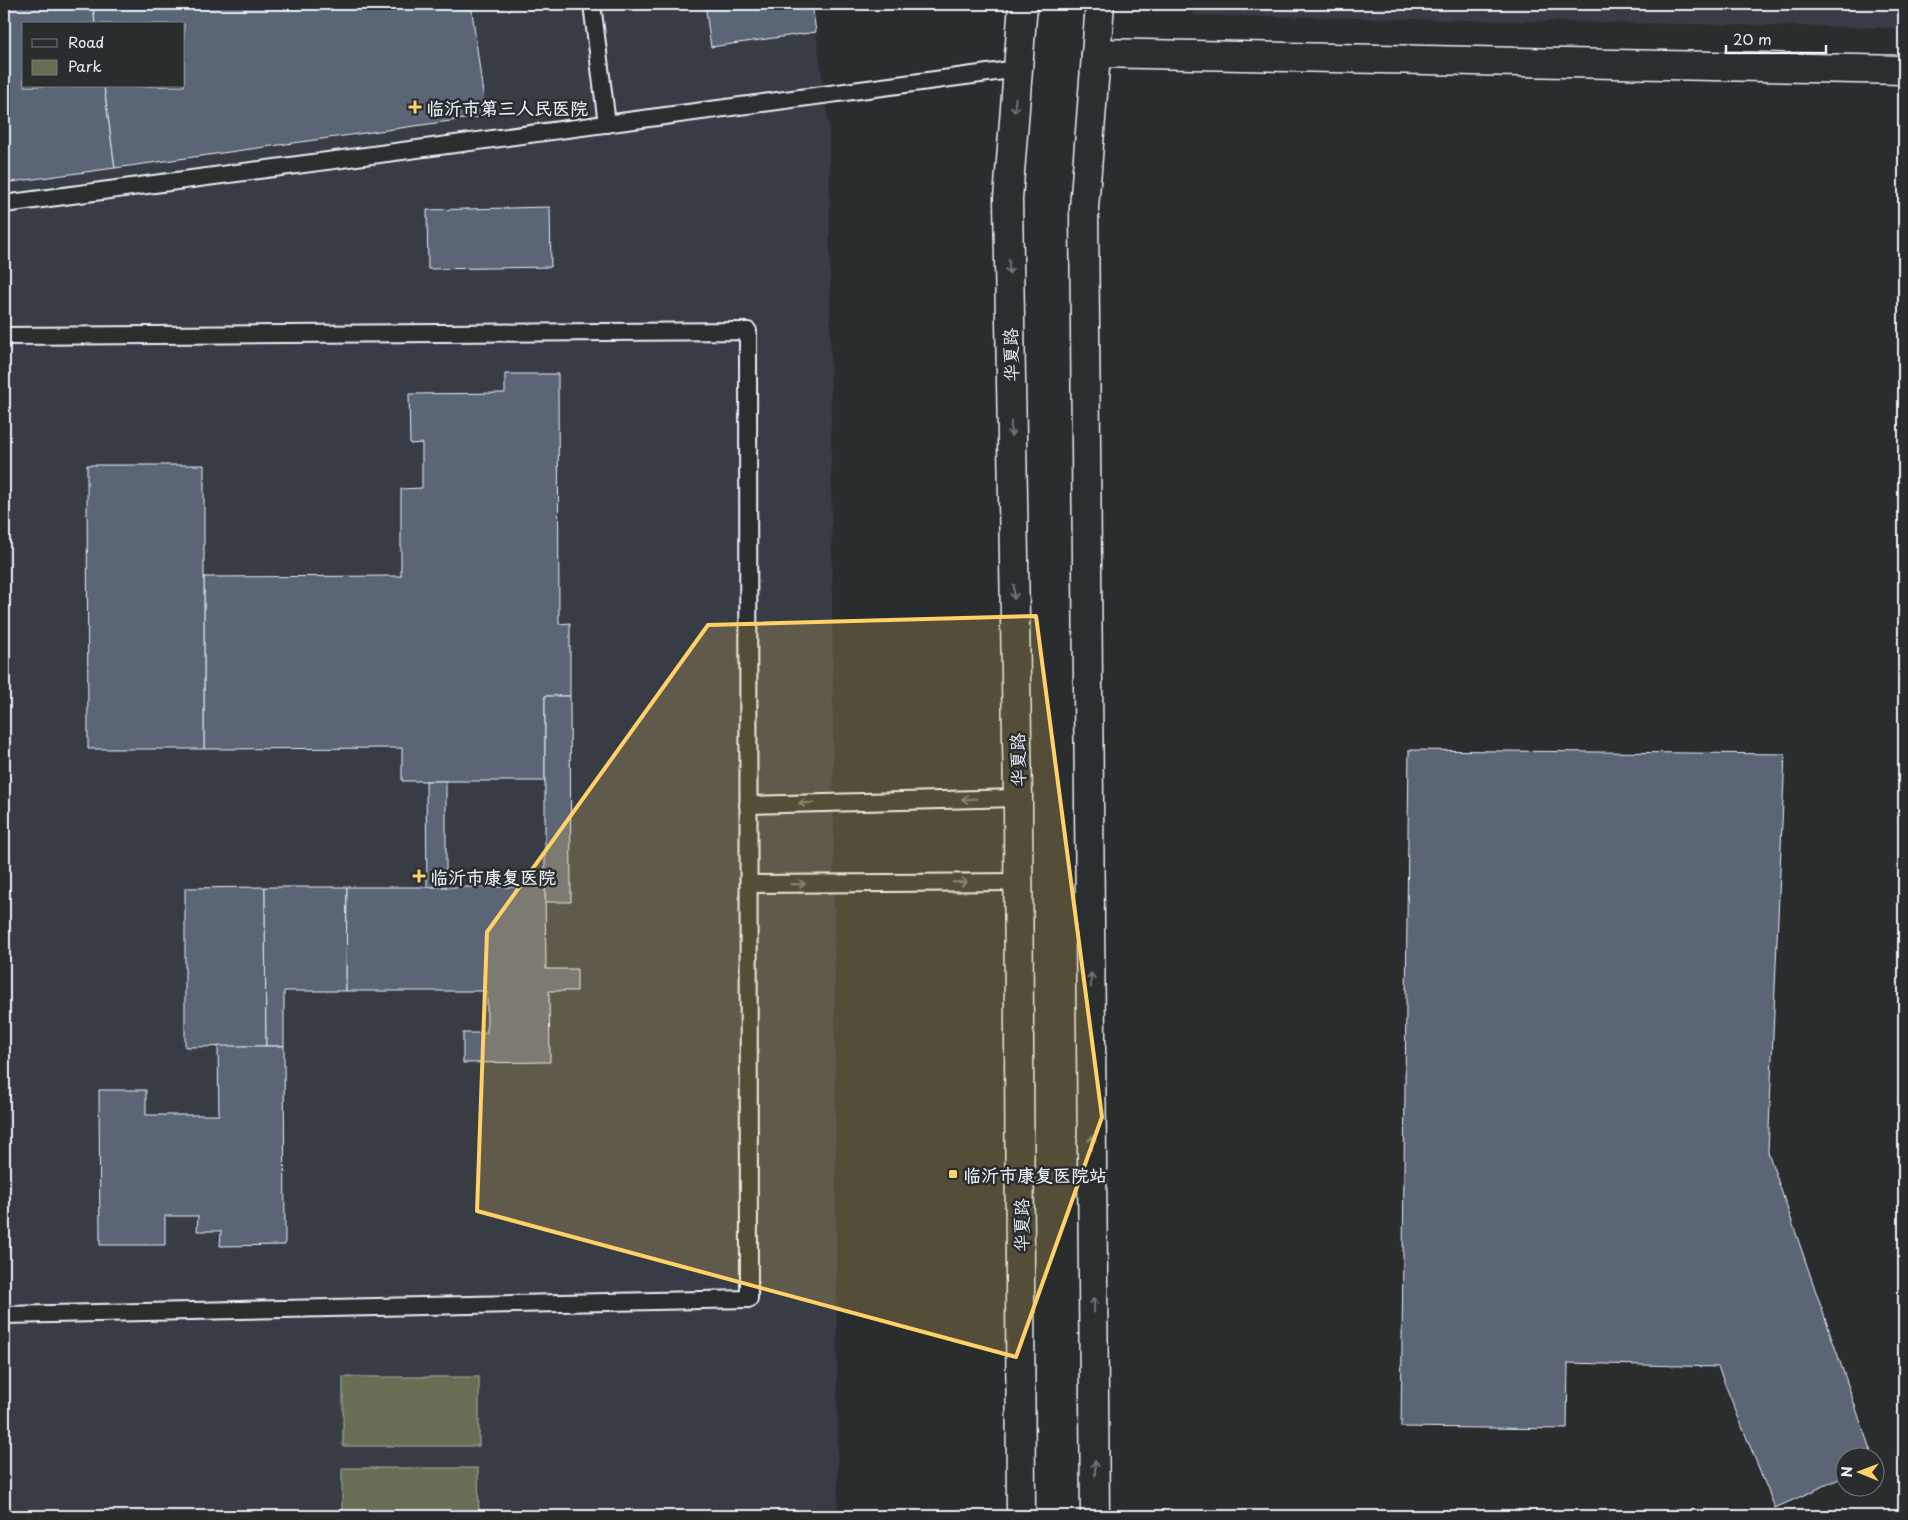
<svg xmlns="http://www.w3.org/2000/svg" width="1908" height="1520" font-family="'Playpen Sans','LXGW WenKai TC',sans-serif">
	<rect width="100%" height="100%" fill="#2a2d2e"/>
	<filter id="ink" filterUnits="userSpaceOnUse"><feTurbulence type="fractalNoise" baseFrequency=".02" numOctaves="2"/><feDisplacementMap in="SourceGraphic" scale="10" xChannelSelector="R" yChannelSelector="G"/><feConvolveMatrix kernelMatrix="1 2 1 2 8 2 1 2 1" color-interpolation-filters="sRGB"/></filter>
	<g filter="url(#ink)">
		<g fill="#393e44" fill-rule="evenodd">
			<path d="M4,4H812L829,128L838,1516H4ZM24,24H184V86H24Z"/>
			<path d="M1194,4H1904V28L1193,15Z"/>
		</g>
		<g fill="#676d53" stroke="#a8afa6">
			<rect x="343" y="1377" width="136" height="69"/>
			<path d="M342,1468H478L479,1516H342Z"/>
		</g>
		<g fill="#5b6576" stroke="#e8f1f8">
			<path d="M4,4H93L95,24H24V86H104L115,168L4,183Z"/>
			<path d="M93,4H471L486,116L115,168L104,86H184V24H95Z"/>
			<path d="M705,4H812L816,32L711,47Z"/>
			<path d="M550,207L551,267L428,269L427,210Z"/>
			<path d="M505,374H558L559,624L570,623V696H545V781H402V748L204,749V577L401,576V489L422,488V443L410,444L409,394L505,393Z"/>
			<path d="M87,465H204V749H88Z"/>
			<path d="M545,696H570L571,902H545Z"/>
			<path d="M1409,750L1785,754L1768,1152L1873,1458H1846V1476L1775,1508L1718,1367L1568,1363L1567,1429L1401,1427Z"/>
			<path d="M426,781H446V887H427Z"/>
			<path d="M265,887L266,1046L185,1047V888Z"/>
			<path d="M265,887H347L346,991H284V1046H266Z"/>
			<path d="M347,887H545L546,969H577V991H549L550,1062L463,1063V1033H487V991H346Z"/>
			<path d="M218,1046H284L285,1245L220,1246L221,1231H197L198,1216H165V1245H100L99,1090H146V1115H219Z"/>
		</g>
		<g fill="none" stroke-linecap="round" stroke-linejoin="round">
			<defs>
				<g id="service">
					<path d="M592,4L607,124"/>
					<path d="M4,204L1018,69"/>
					<path d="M4,336L748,331L749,1299L4,1315"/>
					<path d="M748,805L1018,798"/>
					<path d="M749,884L1018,882"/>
				</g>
				<path id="tertiary" d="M1096,53L1904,70"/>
				<g id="primary">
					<path d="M1021,1516L1018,798L1008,199L1023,4"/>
					<path d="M1095,1516L1084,208L1100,4"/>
				</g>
			</defs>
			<use href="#service" stroke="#e8f1f8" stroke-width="20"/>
			<use href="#tertiary" stroke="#e8f1f8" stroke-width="31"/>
			<use href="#primary" stroke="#e8f1f8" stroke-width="31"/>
			<use href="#service" stroke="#2a2d2e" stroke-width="16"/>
			<use href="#tertiary" stroke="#2a2d2e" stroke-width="28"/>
			<use href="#primary" stroke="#2a2d2e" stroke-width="28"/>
		</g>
		<defs><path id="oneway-shaft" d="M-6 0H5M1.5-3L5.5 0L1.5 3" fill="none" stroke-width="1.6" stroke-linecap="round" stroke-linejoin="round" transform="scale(1.25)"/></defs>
		<g stroke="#6c7275">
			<use href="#oneway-shaft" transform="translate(1015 105) rotate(94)"/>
			<use href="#oneway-shaft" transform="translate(1009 267) rotate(89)"/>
			<use href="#oneway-shaft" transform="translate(1011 429) rotate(89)"/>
			<use href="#oneway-shaft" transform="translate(1014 592) rotate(89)"/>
			<use href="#oneway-shaft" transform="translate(969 799) rotate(178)"/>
			<use href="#oneway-shaft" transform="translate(806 803) rotate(178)"/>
			<use href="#oneway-shaft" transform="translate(960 882) rotate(-1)"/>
			<use href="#oneway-shaft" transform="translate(798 884) rotate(-1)"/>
			<use href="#oneway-shaft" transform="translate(1091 980) rotate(-90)"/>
			<use href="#oneway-shaft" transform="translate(1092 1143) rotate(-90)"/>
			<use href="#oneway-shaft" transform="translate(1094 1305) rotate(-90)"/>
			<use href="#oneway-shaft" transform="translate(1095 1468) rotate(-90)"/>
		</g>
	</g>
	<path fill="#ffd166" fill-opacity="0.2" stroke="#ffd166" stroke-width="4" stroke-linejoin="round" d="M1036,616L1102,1117L1016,1357L477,1211L487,932L708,625Z"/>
	<g fill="#ffd166" stroke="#2a2d2e" stroke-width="2">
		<path d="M412.5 99.5h5v5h5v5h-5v5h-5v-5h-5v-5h5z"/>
		<path d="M416.5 868.5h5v5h5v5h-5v5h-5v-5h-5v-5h5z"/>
		<rect x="948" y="1169" width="10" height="10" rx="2.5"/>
	</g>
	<g text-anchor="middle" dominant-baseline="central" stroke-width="5" stroke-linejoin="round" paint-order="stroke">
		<g font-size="18" font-weight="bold" fill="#e8f1f8" stroke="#2a2d2e" text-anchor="start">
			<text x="426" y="107">临沂市第三人民医院</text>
			<text x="430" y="876">临沂市康复医院</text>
			<text x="963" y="1174">临沂市康复医院站</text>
		</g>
		<g font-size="18" fill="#e8f1f8" stroke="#2a2d2e">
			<text transform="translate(1010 355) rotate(-91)">华夏路</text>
			<text transform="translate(1017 760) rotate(-91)">华夏路</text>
			<text transform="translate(1020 1225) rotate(-90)">华夏路</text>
		</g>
	</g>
	<rect width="1908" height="1520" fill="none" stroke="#2a2d2e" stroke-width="20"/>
	<rect x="10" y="10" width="1888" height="1500" fill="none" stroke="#e8f1f8" stroke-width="2" filter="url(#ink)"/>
	<rect x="22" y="22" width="162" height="65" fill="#2a2d2e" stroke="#767b7f"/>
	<rect x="32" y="39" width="25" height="8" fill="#2a2d2e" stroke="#767b7f"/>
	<text x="68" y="48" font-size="15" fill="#e8f1f8">Road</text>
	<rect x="32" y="60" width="25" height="15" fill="#676d53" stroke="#767b7f"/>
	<text x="68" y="72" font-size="15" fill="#e8f1f8">Park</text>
	<g transform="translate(1860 1472) rotate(271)"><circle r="24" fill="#2a2d2e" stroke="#767b7f"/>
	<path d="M0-4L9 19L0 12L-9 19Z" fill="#ffd166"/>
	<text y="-8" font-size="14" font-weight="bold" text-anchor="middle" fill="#e8f1f8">N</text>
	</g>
	<path d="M1726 45v8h100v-8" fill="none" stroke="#e8f1f8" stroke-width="2.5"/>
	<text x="1733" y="45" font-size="15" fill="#e8f1f8" stroke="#2a2d2e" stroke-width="4" paint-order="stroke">20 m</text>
</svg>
